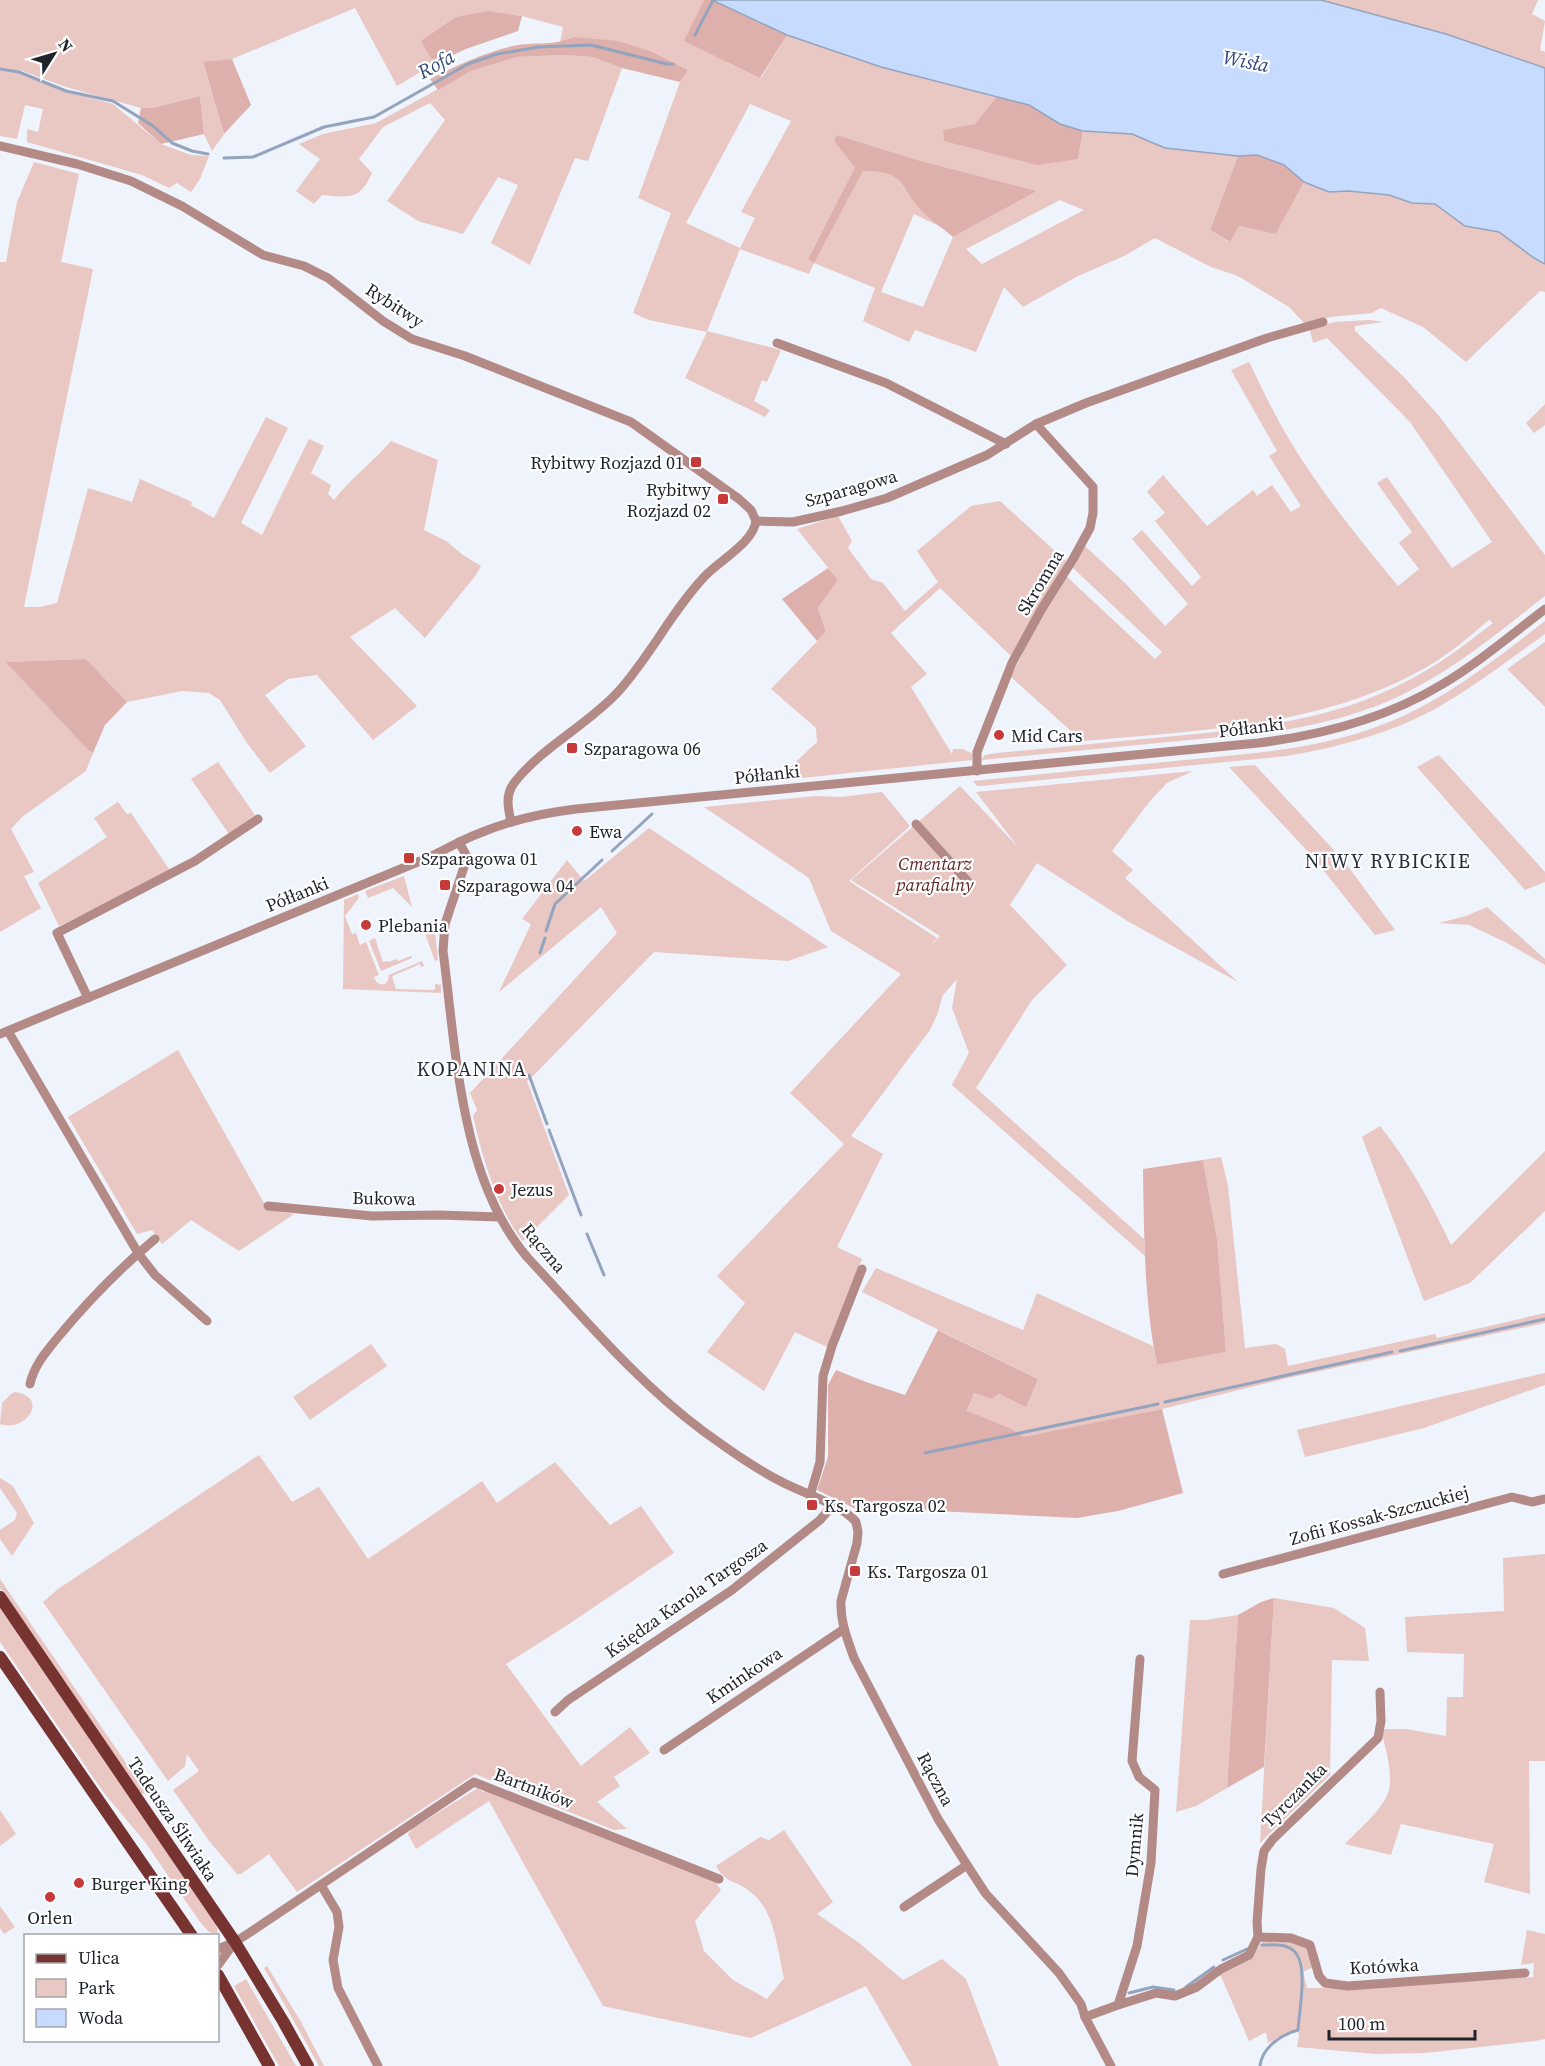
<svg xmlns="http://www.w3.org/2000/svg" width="1545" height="2066" font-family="'Source Serif 4',serif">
	<rect width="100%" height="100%" fill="#eef3fc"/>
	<g fill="#e9c7c3" fill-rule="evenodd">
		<path d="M0,0H704L685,41L761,78L787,35L881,67L996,97L975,124L943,130L1078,159L1083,131L1132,134L1165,148L1238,156L1210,230L1229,242L1239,226L1276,234L1304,182L1329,192L1348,191L1389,195L1412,203L1435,204L1465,226L1499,232L1534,258L1545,264V292L1540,291L1466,362L1423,327L1381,308L1372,313L1330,317L1305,324L1289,307L1238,276L1211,267L1155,238L1124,256L1078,276L1023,307L1004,287L976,352L915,330L909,342L863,321L875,288L814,263L809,274L740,249L707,331L781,350L767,382L762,380L754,401L770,410L765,417L685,378L707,332L649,320L633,313L671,213L638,198L680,82L688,70L653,52L573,37L560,43L563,27L522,16L489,11L421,41L434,64L397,86L355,8L232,59L203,63L224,134L212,151L204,134L200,96L152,108H141L66,87L20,70V72L69,92L113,104L161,144L191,155L209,156L200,179L191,192L177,183L169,188L142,175L27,142V129L38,132L43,109L25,105L17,139L0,136ZM750,104L791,121L741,212L755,218L740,248L686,223ZM837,135L921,161L1037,191L953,237L923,307L881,292L914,214L943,228L922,211L896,177L883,171H863L814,262L808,259L855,167ZM1060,200L1084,210L982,264L966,249Z"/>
		<path d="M1321,0H1538L1532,14L1545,21L1540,50L1545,52V68L1446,34Z"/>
		<path d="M564,55L592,57L622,68L588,161L575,158L530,265L491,243L518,185L498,177L463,234L418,221L387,201L445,120L430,103L383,127L359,159L372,173C360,201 348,197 322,195L314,204L296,191L320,159L299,144L323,134L376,123L471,71L517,57Z"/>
		<path d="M34,162L79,174L61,262L93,269L24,607H40L57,603L88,488L132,502L140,479L192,502L191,505L214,518L266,417L288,428L241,523L262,535L309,439L324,446L311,473L331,485L328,494L334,500C351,478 373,462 391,441L438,460L424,530L446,541L463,555L481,566L476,575L425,638L395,608L350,637L417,706L373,740L317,675L288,679L265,695L306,746L270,773L247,743L220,700L209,693L182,691L127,702L86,659L7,662L87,749L93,753L86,771L22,817L11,829L34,872L24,876L41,908L0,932V262H6L17,202Z"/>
		<path d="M1370,320L1383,322L1355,326V331L1404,377L1439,416L1545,555V596C1504,628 1463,662 1417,687C1372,712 1323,724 1273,732L981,760L985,755L997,753C1053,748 1109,742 1165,737C1238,730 1314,723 1382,693C1423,676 1458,651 1493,623L1489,620C1471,635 1454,650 1435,662C1329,727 1202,730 1082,741L1011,677L1038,621L1065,575L1155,659L1162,652L1072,567L1085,546L1126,584L1165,626L1188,604L1132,539L1142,530L1192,586L1201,577L1155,521L1165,513L1147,492L1163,475L1207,526L1253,490L1257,496L1272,485L1291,512L1301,506L1269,456L1277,451L1231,370L1249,362C1260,384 1270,406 1282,427C1314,484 1357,536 1398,586L1419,569L1399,543L1412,532L1377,483L1387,477L1452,568L1492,542L1410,422L1327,338L1313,343L1310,330L1334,322Z"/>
		<path d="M1545,404V425L1534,433L1526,423Z"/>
		<path d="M1000,501L1066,561L1011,656L940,588L891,633L927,674L911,687L952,754L953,749H963L973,754L972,760L783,780L782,775L817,742L816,728L771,689L826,632L818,608L838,580L797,529L838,516L852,541L848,548L871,579L883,583L905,611L938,582L917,551L971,506Z"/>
		<path d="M1545,621V634C1509,660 1474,687 1435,709C1389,734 1338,747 1287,756L981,786H977L973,781C1044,774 1114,767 1185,760C1256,753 1327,749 1394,720C1450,696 1497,658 1545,621Z"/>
		<path d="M1545,642V707L1507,669Z"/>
		<path d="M1439,755L1545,872V882L1525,890L1417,767Z"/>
		<path d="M218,762L255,815L229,834L191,779Z"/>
		<path d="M1255,765L1344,861L1395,930L1375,935L1312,856L1229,767Z"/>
		<path d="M1193,771L1167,783L1150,801L1112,851L1133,870L1125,878L1238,982L1129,922L1037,863L1010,905L1067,965L1032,1000L976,1088L1144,1239L1145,1256L952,1085L969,1053L952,1008L957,979L943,995L937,1015L930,1030L851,1136L883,1154L837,1247L862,1259L827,1347L795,1332L764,1391L707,1352L745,1303L717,1276L844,1144L790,1093L901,974L831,931L809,878L704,807L816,796L841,797L882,792L910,826L849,881L937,938L928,949L940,936L851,880L960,786L1019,848L976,792Z"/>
		<path d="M118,802L127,814L131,813L171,872L59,926L38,883L107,837L94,818Z"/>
		<path d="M649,828L828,947L788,961L654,952L533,1076L527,1081L569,1195L523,1241C497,1209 482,1156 473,1116L477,1110L470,1093L617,933L601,907L499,992L531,924L522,919L567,860L584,881Z"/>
		<path d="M404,876L412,907L393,888L368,898L365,891Z"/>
		<path d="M358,894L359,898L345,916L352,934L356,933L360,945L366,942L379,975L374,977C376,983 379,985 385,984L388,980L389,975L422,961L424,966L421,967L420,964L392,976L396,989L432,990L435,989V984L441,985V993L343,989L344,900Z"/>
		<path d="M1487,907L1545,959V965L1507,943L1469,925L1439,923L1466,916Z"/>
		<path d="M426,921H436L435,931L438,960L435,961L422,925L427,924Z"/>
		<path d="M375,938L383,962L387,961L389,962L396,959L398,961L411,956L412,958L381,971L369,941Z"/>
		<path d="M178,1050L264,1203V1209L294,1214L239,1251L191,1220L162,1244L152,1230L137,1234L68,1117Z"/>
		<path d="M1380,1126C1409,1162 1431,1203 1451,1245L1545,1151V1211L1470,1283L1424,1301L1362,1137Z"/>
		<path d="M1221,1157L1228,1186L1245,1348L1276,1344L1285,1349L1288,1366L1435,1334L1437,1338L1545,1313V1323L1283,1379L1162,1409L1024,1438L1012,1429L967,1412L974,1393L991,1399L999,1394L1026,1406L1038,1379L862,1292L876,1268L1023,1330L1037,1293L1153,1346L1157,1365L1226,1352L1217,1239L1203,1160Z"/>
		<path d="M371,1344L387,1366L310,1420L293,1397Z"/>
		<path d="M1545,1373V1385L1424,1428L1305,1457L1297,1430Z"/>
		<path d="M15,1392C50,1397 26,1433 0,1424L2,1403L11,1394Z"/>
		<path d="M259,1455L292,1502L319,1487L368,1559L482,1481L497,1503L555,1462L610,1525L641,1506L674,1553L569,1624L506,1664L581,1766L630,1727L650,1753L614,1777L620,1786L597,1802L627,1829L614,1830L475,1774L297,1892L269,1854L241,1874H237L210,1842L173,1790L199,1771L187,1754L185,1766L168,1781L43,1602L58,1589Z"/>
		<path d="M0,1478L13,1486L34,1523L12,1556L0,1539V1530L15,1520L17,1513L0,1488Z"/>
		<path d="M1545,1554V1761H1529L1530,1894L1484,1882L1494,1844L1401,1824L1391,1855L1345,1844C1358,1830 1384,1809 1389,1790C1393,1771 1385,1747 1381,1729H1406L1446,1736L1447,1697H1463L1464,1654L1407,1652L1405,1617L1504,1611L1503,1558Z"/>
		<path d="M0,1579L148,1795L140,1793L0,1588Z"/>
		<path d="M1274,1598L1334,1608L1365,1628L1369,1661L1332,1660L1330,1775L1260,1843Z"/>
		<path d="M0,1607L215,1922L218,1932L217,1934L209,1932L200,1922L145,1842L104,1793L0,1642Z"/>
		<path d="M1238,1615L1227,1788L1196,1806L1176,1812L1190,1620H1205Z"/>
		<path d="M478,1788L483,1792L486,1790L714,1880L721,1890L695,1921L704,1951L733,1980L767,1999L784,1978C777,1949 775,1908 748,1890C733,1879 727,1884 716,1866L760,1837L769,1840L784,1830L833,1902L817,1914L858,1942L903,1980L942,1959L966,1979L999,2066H912L866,1986L751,2038L603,2006L489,1801L416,1849L408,1834L413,1828Z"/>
		<path d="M0,1810L16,1834L0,1846Z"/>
		<path d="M0,1906L15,1927L4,1934L0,1928Z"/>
		<path d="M1527,1930L1545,1934V2039L1535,2041L1425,2053L1375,2054L1297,2047L1299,2035L1296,2029L1268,2043L1266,2032L1249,2041L1220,1974L1254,1954L1263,1941C1277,1940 1291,1940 1305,1946L1313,1967L1303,1972L1307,1988H1332L1487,1978L1491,1980L1533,1977L1534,1963L1521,1965Z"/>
		<path d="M267,1966L301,2022L324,2066H319L264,1968Z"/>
		<path d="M246,1979L296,2066H279L234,1986Z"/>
	</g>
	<g fill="#deb0ac">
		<path d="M704,0H712L787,35L760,78L684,41Z"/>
		<path d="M489,11L522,16L518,31L466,49L434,64L421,41L456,17Z"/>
		<path d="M573,37L618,41L653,52L688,70L680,82L622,68L592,57L564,55L517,57L471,71L438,90L430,79C458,65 483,53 513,46C535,41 550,47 573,37Z"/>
		<path d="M232,59L251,105L224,134L203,62Z"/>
		<path d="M200,96L204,134L161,144L138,123L141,108H152Z"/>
		<path d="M996,97L1029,105L1060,124L1083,131L1078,159L1037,165L944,141L943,130L975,124Z"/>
		<path d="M837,135L921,161L1037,191L953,237C943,228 930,220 921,210C897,183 905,171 863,171L814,263L808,259L855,167L834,141Z"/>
		<path d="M1257,155L1284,165L1304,182L1276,234L1239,226L1230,242L1210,230L1238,156Z"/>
		<path d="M828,568L838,580L818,608L826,632L817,641L782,599Z"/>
		<path d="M86,659L127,702L105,725L93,753L87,749L6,662Z"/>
		<path d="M1203,1160L1217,1239L1226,1352L1157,1365C1144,1301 1144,1234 1143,1169Z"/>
		<path d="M938,1330L1038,1379L1026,1407L999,1394L991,1399L974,1393L967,1411L1012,1429L1024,1437L1162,1409L1183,1493L1118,1511L1077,1518L873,1508L862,1512L817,1490L828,1457V1385L836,1370L866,1382L905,1395Z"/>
		<path d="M1274,1598L1264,1767L1227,1788L1238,1615L1261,1602Z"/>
	</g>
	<path fill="#c6dbfe" stroke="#94a4bf" stroke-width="1.5" d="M712,0H1321L1446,34L1545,68V264L1534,258L1499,232L1465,226L1435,204L1412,203L1389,195L1348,191L1329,192L1304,182L1284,165L1257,155L1238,156L1165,148L1132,134L1083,131L1060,124L1029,105L881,67L787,35Z"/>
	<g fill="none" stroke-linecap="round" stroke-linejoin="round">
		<g stroke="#94a4bf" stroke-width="3">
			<path d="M695,35L713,0"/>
			<path d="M0,69L19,72L66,91L113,101L153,126L172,143L192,151L208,154"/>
			<path d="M224,158L253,157L324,127L374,117L468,64L497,54L539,47L591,45L667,64H673"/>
			<path d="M612,851L652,814"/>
			<path d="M546,931L555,904L602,860"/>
			<path d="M540,953L545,938"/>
			<path d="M529,1075L547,1124"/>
			<path d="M549,1130L581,1215"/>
			<path d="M587,1234L604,1275"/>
			<path d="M1400,1351L1545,1319"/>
			<path d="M1165,1402L1392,1352"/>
			<path d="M925,1453L1158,1404"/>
			<path d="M1223,1960L1247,1949"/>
			<path d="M1186,1987L1214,1967"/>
			<path d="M1129,1993L1153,1987L1174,1990"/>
			<path d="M1260,2066C1262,2047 1281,2035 1298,2030C1299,2011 1309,1965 1294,1951C1285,1943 1272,1945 1262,1945"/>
		</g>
		<g stroke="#b38a86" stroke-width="9">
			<path d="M0,146L77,164L131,181L182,206L263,255L304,266L328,278L383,321L412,339L465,356L631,422L739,499L751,510L756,521"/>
			<path d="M777,343L886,383L1006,444"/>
			<path d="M756,521L793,522L842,511L887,498L987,455L1036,424L1086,403L1267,338L1323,322"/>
			<path d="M977,771V752L1012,663L1041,610L1073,559L1090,528L1093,513V487L1036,424"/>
			<path d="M511,822C508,808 505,795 514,783C540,749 587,725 617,693C650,657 671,612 705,576C720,560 753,543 756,521"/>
			<path d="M916,824L970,884"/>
			<path d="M459,842L466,855V861L445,924L443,951C456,1049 460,1178 527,1257C583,1317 637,1382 703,1431C728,1449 753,1467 780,1481C802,1493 841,1504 856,1522L858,1532L857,1543L841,1601C840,1621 847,1638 854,1658L938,1819L967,1865L986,1894L1059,1973L1081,2004L1085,2017L1111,2066"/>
			<path d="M88,998L57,933L195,861L258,819"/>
			<path d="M8,1031L138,1253L155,1275L207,1321"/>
			<path d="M0,1034L425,859C443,851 461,840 480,833C511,820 543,813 576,809L1258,743C1323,735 1385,719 1441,685C1478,663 1511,635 1545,609"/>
			<path d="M268,1206L372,1216L439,1215L499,1217"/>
			<path d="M30,1384C34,1365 47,1351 59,1336C88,1301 119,1269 155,1239"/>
			<path d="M810,1496L820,1462L823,1376L832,1346L862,1269"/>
			<path d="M1223,1574L1512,1497L1532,1502L1545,1499"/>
			<path d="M555,1712L568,1700L732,1590L820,1520L832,1506"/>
			<path d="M664,1750L844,1629"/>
			<path d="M321,1885L337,1912L339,1927L333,1960L338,1988L378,2066"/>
			<path d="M904,1907L967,1865"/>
			<path d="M1258,1937L1257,1922L1261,1869L1264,1851L1273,1839L1378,1738L1381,1721L1380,1692"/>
			<path d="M218,1949L235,1942L252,1931L474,1782L719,1879"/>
			<path d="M218,1965L234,1943"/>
			<path d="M1118,2005L1156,1993L1175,1996L1197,1987L1221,1969L1249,1955L1258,1937L1291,1938L1310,1945L1319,1976L1325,1983L1348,1986L1525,1973"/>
			<path d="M1085,2017L1118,2005L1137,1946L1151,1863L1155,1790L1139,1777L1132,1761L1140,1659"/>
		</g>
		<g stroke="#77332f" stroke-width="12">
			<path d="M0,1597L235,1942L283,2021L308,2066"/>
			<path d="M0,1657L192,1936"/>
			<path d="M218,1975L269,2066"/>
		</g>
	</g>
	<g fill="#c8393a" stroke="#fff" stroke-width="2">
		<rect x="690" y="456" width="12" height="12" rx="3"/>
		<rect x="717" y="493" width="12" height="12" rx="3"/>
		<circle cx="999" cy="735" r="6"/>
		<rect x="566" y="742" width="12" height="12" rx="3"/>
		<circle cx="577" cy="831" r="6"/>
		<rect x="403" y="852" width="12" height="12" rx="3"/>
		<rect x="439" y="879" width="12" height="12" rx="3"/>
		<circle cx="366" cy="925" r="6"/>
		<circle cx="499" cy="1189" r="6"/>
		<rect x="806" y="1499" width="12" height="12" rx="3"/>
		<rect x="849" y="1565" width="12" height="12" rx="3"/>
		<circle cx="79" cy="1883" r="6"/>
		<circle cx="50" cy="1897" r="6"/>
	</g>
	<g text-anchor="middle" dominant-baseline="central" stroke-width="4.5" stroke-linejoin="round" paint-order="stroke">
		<g font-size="18" fill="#1f232b" stroke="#fff">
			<text transform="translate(395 305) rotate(33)">Rybitwy</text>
			<text transform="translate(851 488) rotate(-16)">Szparagowa</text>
			<text transform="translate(1040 582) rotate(-59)">Skromna</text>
			<text transform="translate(1251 727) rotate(-7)">Półłanki</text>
			<text transform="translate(767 774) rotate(-6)">Półłanki</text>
			<text transform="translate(297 894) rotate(-22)">Półłanki</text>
			<text transform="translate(384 1198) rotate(1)">Bukowa</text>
			<text transform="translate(544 1248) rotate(50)">Rączna</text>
			<text transform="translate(1379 1515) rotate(-15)">Zofii Kossak-Szczuckiej</text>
			<text transform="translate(686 1598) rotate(-35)">Księdza Karola Targosza</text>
			<text transform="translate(744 1675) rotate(-34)">Kminkowa</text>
			<text transform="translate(936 1779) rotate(62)">Rączna</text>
			<text transform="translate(534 1788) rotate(21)">Bartników</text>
			<text transform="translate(1294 1795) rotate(-45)">Tyrczanka</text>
			<text transform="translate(173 1819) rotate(56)">Tadeusza Śliwiaka</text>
			<text transform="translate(1134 1845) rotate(-85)">Dymnik</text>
			<text transform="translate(1384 1966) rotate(-3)">Kotówka</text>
		</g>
		<g font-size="18" fill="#1f232b" stroke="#fff" text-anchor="start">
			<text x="684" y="462" text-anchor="end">Rybitwy Rozjazd 01</text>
			<text x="711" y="489" text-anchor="end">Rybitwy<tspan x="711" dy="21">Rozjazd 02</tspan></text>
			<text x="1011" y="735">Mid Cars</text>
			<text x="584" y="748">Szparagowa 06</text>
			<text x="589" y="831">Ewa</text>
			<text x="421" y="858">Szparagowa 01</text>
			<text x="457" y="885">Szparagowa 04</text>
			<text x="378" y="925">Plebania</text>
			<text x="511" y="1189">Jezus</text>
			<text x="824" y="1505">Ks. Targosza 02</text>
			<text x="867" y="1571">Ks. Targosza 01</text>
			<text x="91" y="1883">Burger King</text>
			<text x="50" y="1917" text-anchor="middle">Orlen</text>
		</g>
		<g font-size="18" font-style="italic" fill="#5f2724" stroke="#fff">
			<text x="935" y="863">Cmentarz<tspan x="935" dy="21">parafialny</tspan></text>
		</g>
		<g font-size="20" font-style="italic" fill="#344d7b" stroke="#fff">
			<text transform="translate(1246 61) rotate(11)">Wisła</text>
			<text transform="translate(436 64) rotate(-29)">Rofa</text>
		</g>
		<g font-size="20" letter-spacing="1.5" fill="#262f3f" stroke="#fff">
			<text x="1388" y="861">NIWY RYBICKIE</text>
			<text x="472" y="1069">KOPANINA</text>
		</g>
	</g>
	<rect x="24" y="1934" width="195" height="108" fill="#ffffff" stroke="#a5a7aa" stroke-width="1.5"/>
	<rect x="36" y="1954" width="30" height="9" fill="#77332f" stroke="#a5a7aa" stroke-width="1.5"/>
	<text x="78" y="1964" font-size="18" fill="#1f232b">Ulica</text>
	<rect x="36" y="1979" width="30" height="18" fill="#e9c7c3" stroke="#a5a7aa" stroke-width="1.5"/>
	<text x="78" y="1994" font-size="18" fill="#1f232b">Park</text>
	<rect x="36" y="2009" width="30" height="18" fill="#c6dbfe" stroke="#a5a7aa" stroke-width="1.5"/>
	<text x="78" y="2024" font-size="18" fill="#1f232b">Woda</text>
	<g transform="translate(54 54) rotate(53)" stroke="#ffffff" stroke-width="4.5" paint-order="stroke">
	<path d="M0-4.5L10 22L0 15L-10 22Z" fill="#1f232b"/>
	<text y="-9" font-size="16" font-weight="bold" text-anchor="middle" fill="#1f232b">N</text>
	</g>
	<path d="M1329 2030v9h146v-9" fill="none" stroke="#1f232b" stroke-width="3"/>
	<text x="1338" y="2030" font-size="18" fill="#1f232b" stroke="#ffffff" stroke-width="4.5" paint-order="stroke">100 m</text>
</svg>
